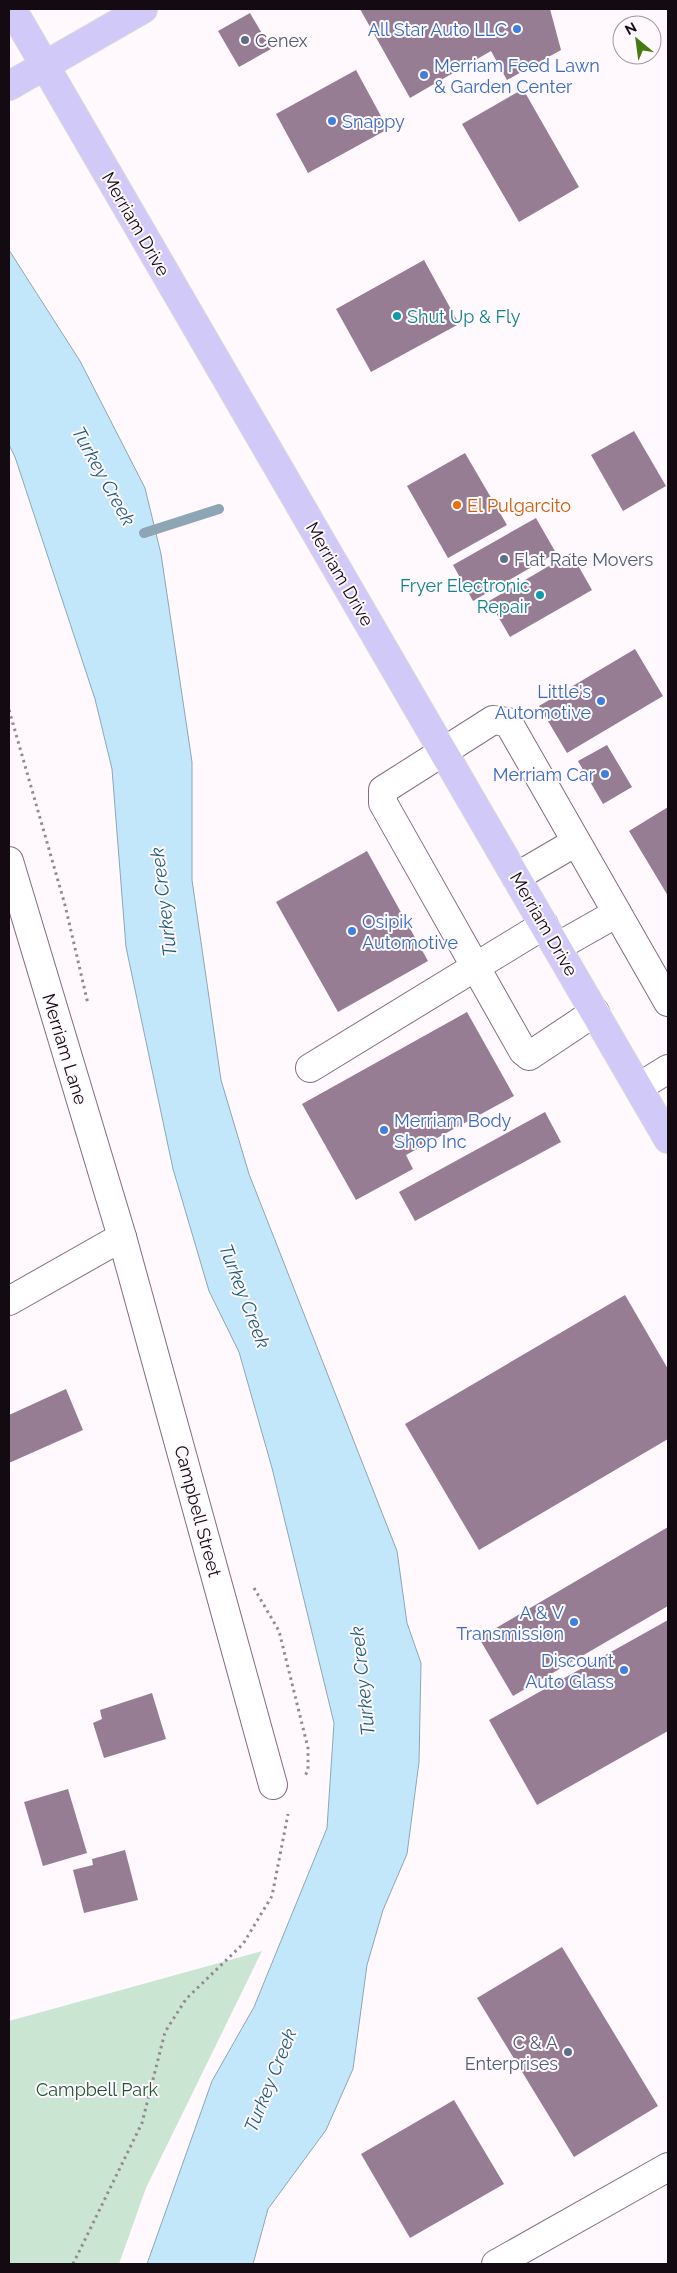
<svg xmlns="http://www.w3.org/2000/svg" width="677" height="2273" font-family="Raleway,sans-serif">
	<rect width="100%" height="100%" fill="#fff9fe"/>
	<path fill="#cae5d2" d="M262,1951L146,2188L119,2264H9V2021Z"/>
	<path fill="#c2e7fb" stroke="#8ea5b5" d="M9,250L80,361L145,488L161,554L192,762V880L221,1080L249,1174L397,1551L407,1623L421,1663L419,1762L407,1854L383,1910L367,1965L353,2069L326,2130L268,2209L253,2264H147L212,2081L254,2007L327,1828L334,1723L272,1468L239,1352L209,1291L173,1169L126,947L112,769L95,699L15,457L9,445Z"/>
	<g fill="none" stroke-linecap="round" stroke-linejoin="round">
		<path stroke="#8ea5b5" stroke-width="10" d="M144,533L219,509"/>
	</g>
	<g fill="#967d94">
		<path d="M360,9H550L561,50L507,80L491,51L410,98Z"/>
		<path d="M250,13L271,49L239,67L218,31Z"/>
		<path d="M356,70L388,129L308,173L276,114Z"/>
		<path d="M523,89L579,187L519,222L462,124Z"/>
		<path d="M424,260L459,324L371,372L336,309Z"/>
		<path d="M634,431L666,486L623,511L591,455Z"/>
		<path d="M465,453L507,525L448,558L407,486Z"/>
		<path d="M536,518L556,553L473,601L453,565Z"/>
		<path d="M571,553L592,590L510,637L489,601Z"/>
		<path d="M635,649L663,696L567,753L539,706Z"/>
		<path d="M607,745L632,787L603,804L578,761Z"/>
		<path d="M668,807V896L629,831Z"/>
		<path d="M367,851L428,961L338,1012L276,902Z"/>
		<path d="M467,1012L514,1096L406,1155L413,1169L356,1200L302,1104Z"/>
		<path d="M545,1112L561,1142L415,1221L399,1192Z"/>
		<path d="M625,1295L668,1369V1439L479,1550L405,1424Z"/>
		<path d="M66,1389L83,1430L9,1463V1415Z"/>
		<path d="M668,1527V1606L513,1696L479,1638Z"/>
		<path d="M668,1620V1731L537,1805L489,1720Z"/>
		<path d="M152,1693L166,1739L104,1758L93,1723L102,1719L100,1710Z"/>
		<path d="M68,1789L87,1853L43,1866L24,1802Z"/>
		<path d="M125,1850L138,1900L84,1913L73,1870L93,1865L92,1859Z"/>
		<path d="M562,1947L658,2106L574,2157L477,1998Z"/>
		<path d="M454,2100L504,2184L410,2238L361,2154Z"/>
	</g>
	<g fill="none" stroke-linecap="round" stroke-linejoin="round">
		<defs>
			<g id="minor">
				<path d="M9,861L122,1237L273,1785"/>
				<path d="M516,877L576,842"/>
				<path d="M557,947L617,913"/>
				<path d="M595,1012L529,1056L523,1051L383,803V790L493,720L508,722L668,1002"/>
				<path d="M310,1068L544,925"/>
				<path d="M639,1087L668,1069"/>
				<path d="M9,1301L122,1237"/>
				<path d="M496,2264L668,2167"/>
			</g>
			<g id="major">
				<path d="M12,9L668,1139"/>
				<path d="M9,86L143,9"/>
			</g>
		</defs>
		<use href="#minor" stroke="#836b81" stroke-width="30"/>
		<use href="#major" stroke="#d9d8d9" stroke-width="30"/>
		<g stroke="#938b92" stroke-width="3" stroke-dasharray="2.5 4" stroke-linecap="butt">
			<path d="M9,710L65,905L88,1004"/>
			<path d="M254,1588L279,1631L308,1748V1770L305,1776"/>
			<path d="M73,2264L142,2123L165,2032L186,1999L243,1944L272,1896L288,1814"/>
		</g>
		<use href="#minor" stroke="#fff" stroke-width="28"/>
		<use href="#major" stroke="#d1caf8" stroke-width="28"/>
	</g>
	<g fill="#3f7fe0" stroke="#fff9fe" stroke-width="2">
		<circle cx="517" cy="29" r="5"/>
		<circle cx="424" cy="75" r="5"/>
		<circle cx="332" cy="121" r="5"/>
		<circle cx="601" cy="701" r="5"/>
		<circle cx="605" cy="774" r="5"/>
		<circle cx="352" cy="931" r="5"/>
		<circle cx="384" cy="1130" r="5"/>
		<circle cx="574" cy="1622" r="5"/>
		<circle cx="624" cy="1670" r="5"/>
	</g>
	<g fill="#5c6f8a" stroke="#fff9fe" stroke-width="2">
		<circle cx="245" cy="40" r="5"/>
		<circle cx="504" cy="559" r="5"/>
		<circle cx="568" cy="2052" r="5"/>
	</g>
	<g fill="#0f9aa8" stroke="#fff9fe" stroke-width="2">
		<circle cx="397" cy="316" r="5"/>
		<circle cx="540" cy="595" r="5"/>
	</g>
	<circle fill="#e8710a" stroke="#fff9fe" stroke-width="2" cx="457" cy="505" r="5"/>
	<g text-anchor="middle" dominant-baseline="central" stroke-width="4" stroke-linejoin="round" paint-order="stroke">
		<g font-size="18" fill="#366cbe" stroke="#fff9fe" text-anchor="end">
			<text x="507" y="29">All Star Auto LLC</text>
			<text x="434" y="65" text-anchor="start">Merriam Feed Lawn<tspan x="434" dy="21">&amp; Garden Center</tspan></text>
			<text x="342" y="121" text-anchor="start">Snappy</text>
			<text x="591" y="691">Little's<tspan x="591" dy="21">Automotive</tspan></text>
			<text x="595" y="774">Merriam Car</text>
			<text x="362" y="921" text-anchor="start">Osipik<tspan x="362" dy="21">Automotive</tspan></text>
			<text x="394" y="1120" text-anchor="start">Merriam Body<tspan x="394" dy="21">Shop Inc</tspan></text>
			<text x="564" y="1612">A &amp; V<tspan x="564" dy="21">Transmission</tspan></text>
			<text x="614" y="1660">Discount<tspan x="614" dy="21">Auto Glass</tspan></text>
		</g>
		<g font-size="18" fill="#4e5e75" stroke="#fff9fe" text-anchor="start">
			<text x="255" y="40">Cenex</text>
			<text x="514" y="559">Flat Rate Movers</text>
			<text x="558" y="2042" text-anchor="end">C &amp; A<tspan x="558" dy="21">Enterprises</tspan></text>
		</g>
		<g font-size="18" fill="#130a12" stroke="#fff9fe">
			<text transform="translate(136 224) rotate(60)">Merriam Drive</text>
			<text transform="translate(340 574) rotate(60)">Merriam Drive</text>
			<text transform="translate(544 924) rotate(60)">Merriam Drive</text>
			<text transform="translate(65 1049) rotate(73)">Merriam Lane</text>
			<text transform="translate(198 1511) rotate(75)">Campbell Street</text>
		</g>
		<g font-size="18" fill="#0d838f" stroke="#fff9fe" text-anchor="start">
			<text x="407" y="316">Shut Up &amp; Fly</text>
			<text x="530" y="585" text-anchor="end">Fryer Electronic<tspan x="530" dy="21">Repair</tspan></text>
		</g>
		<g font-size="18" fill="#c56008" stroke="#fff9fe" text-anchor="start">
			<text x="467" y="505">El Pulgarcito</text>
		</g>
		<g font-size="18" fill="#205435" stroke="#fff9fe">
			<text x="97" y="2089">Campbell Park</text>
		</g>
		<g font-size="19" font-style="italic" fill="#1f5d7a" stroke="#fff9fe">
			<text transform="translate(104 476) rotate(61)">Turkey Creek</text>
			<text transform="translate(163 902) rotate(-97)">Turkey Creek</text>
			<text transform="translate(245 1296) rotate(69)">Turkey Creek</text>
			<text transform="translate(362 1681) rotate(-96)">Turkey Creek</text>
			<text transform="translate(270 2080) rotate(-68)">Turkey Creek</text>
		</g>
	</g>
	<rect width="677" height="2273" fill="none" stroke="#130a12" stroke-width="20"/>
	<g transform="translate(637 40) rotate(331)"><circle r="24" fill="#fff9fe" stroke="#a199a0"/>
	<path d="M0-4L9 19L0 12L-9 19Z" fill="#457c11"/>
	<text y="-8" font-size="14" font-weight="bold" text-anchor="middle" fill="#130a12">N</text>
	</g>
</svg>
